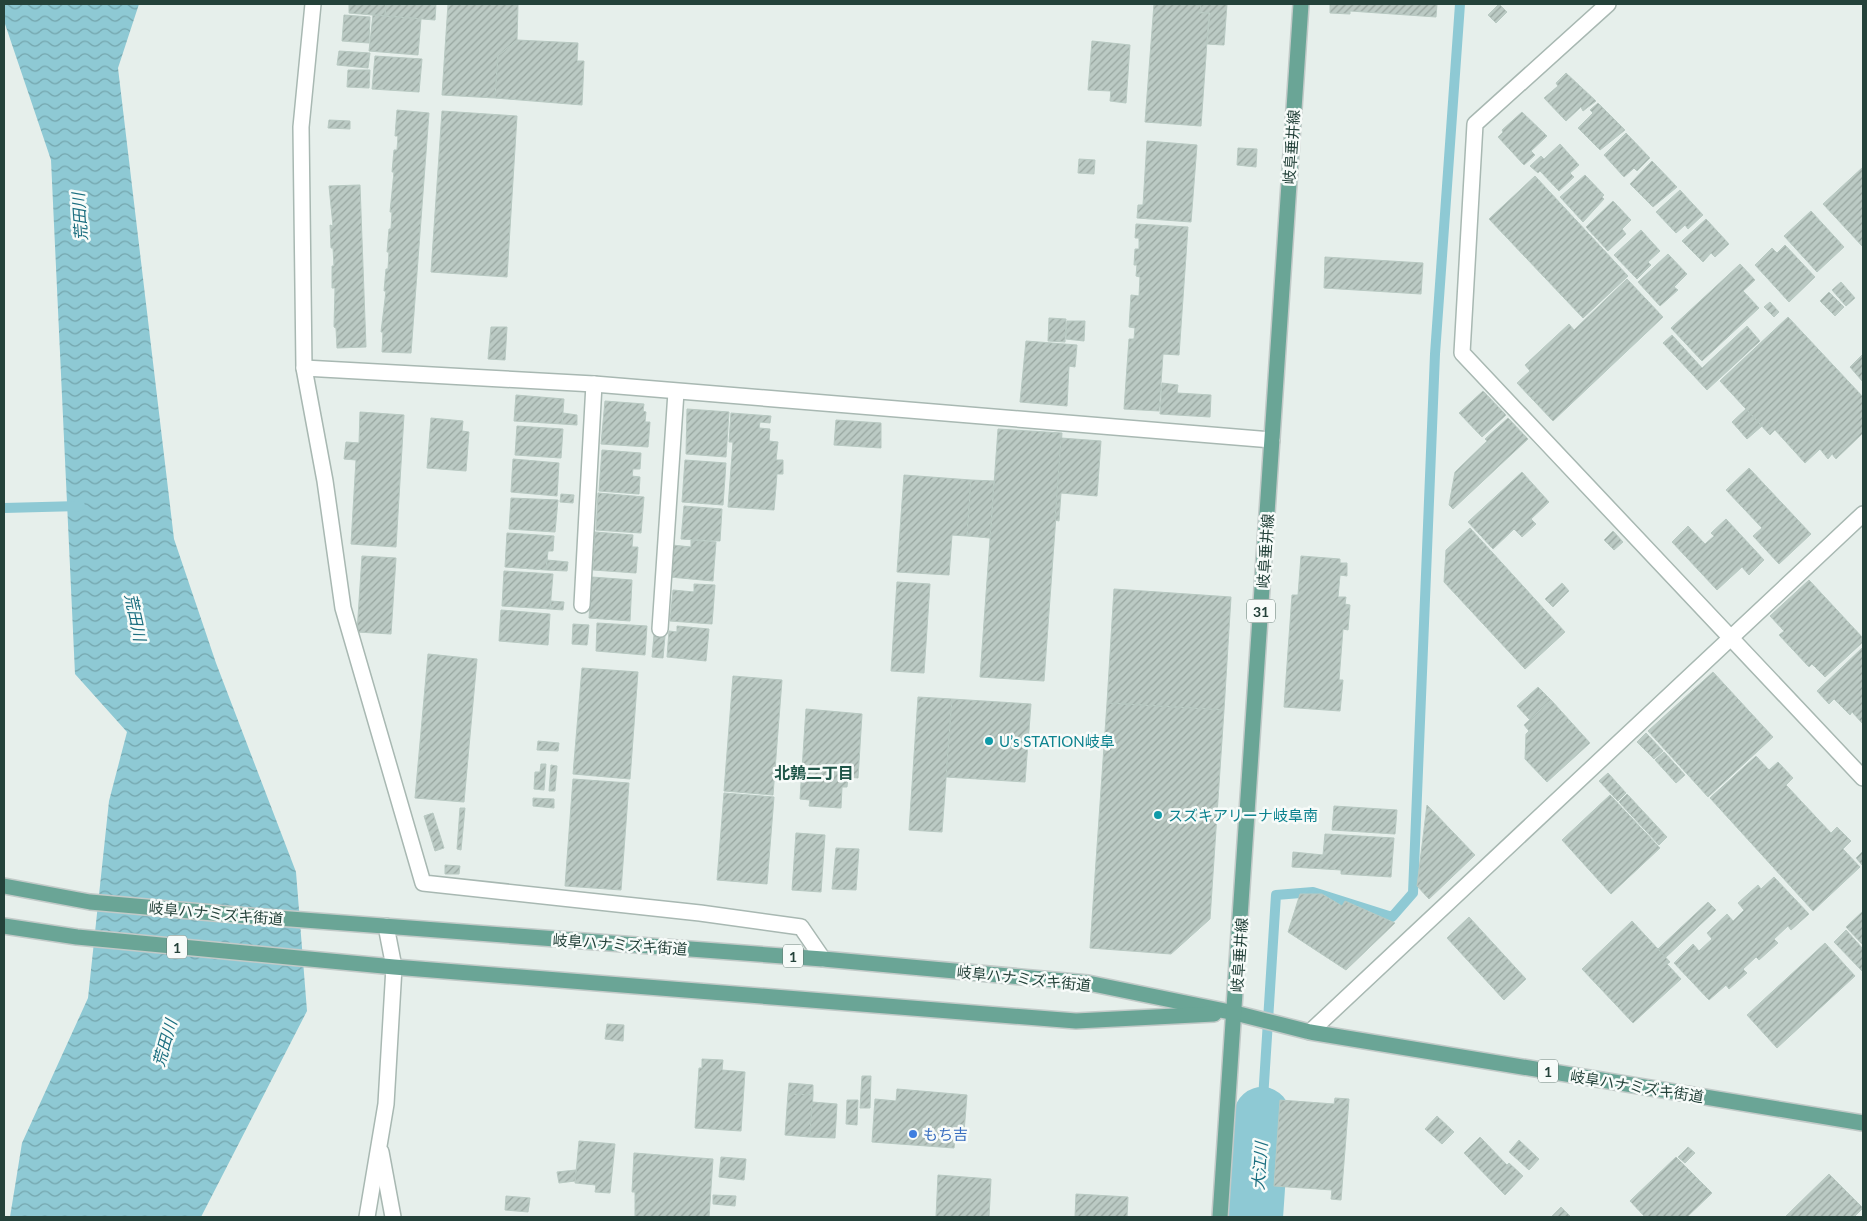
<svg xmlns="http://www.w3.org/2000/svg" width="1867" height="1221" font-family="Lato,'Noto Sans JP',sans-serif">
	<defs>
		<pattern id="water-waves" width="16" height="10" patternUnits="userSpaceOnUse" patternTransform="scale(1.25)"><rect width="16" height="10" fill="#8ec9d4"/><path d="M0 5q4-4 8 0t8 0" fill="none" stroke="#74a5ad"/></pattern>
		<pattern id="building-hatch" width="6" height="6" patternUnits="userSpaceOnUse" patternTransform="scale(1.25)"><rect width="6" height="6" fill="#bbcac4"/><path d="M-1 1l2-2M0 6l6-6M5 7l2-2" fill="none" stroke="#98a6a0"/></pattern>
	</defs>
	<rect width="100%" height="100%" fill="#e6efeb"/>
	<path fill="url(#water-waves)" d="M4,4H139L118,68L174,539L216,663L296,872L307,1011L201,1217H10L22,1143L88,998L109,801L127,732L75,674L51,160L4,21Z"/>
	<g fill="none" stroke-linecap="round" stroke-linejoin="round">
		<g stroke="#8ec9d4" stroke-width="10">
			<path d="M4,508L80,506"/>
			<path d="M1262,1115L1276,895L1313,892L1392,917L1413,893L1435,354L1460,4"/>
		</g>
		<path stroke="#8ec9d4" stroke-width="56" d="M1255,1217L1262,1115"/>
	</g>
	<g fill="url(#building-hatch)" stroke="#b8c9c2">
		<path d="M349,4H386L385,16L349,13Z"/>
		<path d="M386,4H436L435,20L385,16Z"/>
		<path d="M448,4H518L517,40L498,56L495,98L442,95Z"/>
		<path d="M1154,4H1201L1200,13H1209L1201,126L1145,122Z"/>
		<path d="M1201,4H1227L1224,45L1207,44L1210,13L1200,12Z"/>
		<path d="M1330,4H1437L1436,17L1350,11V14L1330,13Z"/>
		<path d="M1499,4L1507,12L1496,23L1488,15Z"/>
		<path d="M344,15L370,17L369,43L342,41Z"/>
		<path d="M373,15L421,19L418,55L369,51Z"/>
		<path d="M517,40L578,43L577,61H584L582,105L495,98L498,56Z"/>
		<path d="M1092,41L1130,45L1126,103L1110,101L1111,91L1088,90Z"/>
		<path d="M339,51L370,53L368,68L337,65Z"/>
		<path d="M375,56L422,59L419,92L372,89Z"/>
		<path d="M348,70H370L369,88L347,87Z"/>
		<path d="M1566,73L1596,101L1583,111L1581,107L1566,121L1544,98L1558,86L1556,83Z"/>
		<path d="M1598,103L1625,130L1600,150L1578,128L1593,113L1590,110Z"/>
		<path d="M397,110L429,113L411,353L382,352L383,332H381L386,291H384L386,269H388L389,252H387L389,229H391L392,212H390L394,172H392L394,150H397L398,136H395Z"/>
		<path d="M442,111L517,116L507,277L431,272Z"/>
		<path d="M1522,112L1547,136L1531,151L1535,155L1524,165L1498,137L1503,132L1502,130Z"/>
		<path d="M329,120L350,121V129L328,128Z"/>
		<path d="M1626,133L1650,158L1637,171L1634,168L1624,177L1604,155Z"/>
		<path d="M1147,141L1197,145L1191,222L1137,218L1138,205H1143Z"/>
		<path d="M1560,144L1579,165L1570,173L1574,177L1559,191L1540,171L1538,173L1530,166L1541,156L1544,159Z"/>
		<path d="M1238,148L1257,149L1256,167L1237,165Z"/>
		<path d="M1079,159L1095,160L1094,174L1078,173Z"/>
		<path d="M1652,161L1677,187L1653,207L1630,184Z"/>
		<path d="M1863,167V247L1823,204Z"/>
		<path d="M1585,175L1604,195L1602,197L1604,199L1583,222L1560,197Z"/>
		<path d="M1535,176L1628,276L1583,318L1489,219Z"/>
		<path d="M360,185L366,347L337,348L336,328L334,327L335,288H332V266H334L333,248H331L330,225L333,226L329,186Z"/>
		<path d="M1680,190L1703,215L1688,229L1685,225L1676,233L1656,212Z"/>
		<path d="M1613,201L1631,220L1622,229L1626,234L1608,251L1586,227Z"/>
		<path d="M1811,211L1844,247L1817,272L1784,236Z"/>
		<path d="M1706,219L1729,244L1715,257L1711,253L1703,262L1682,241Z"/>
		<path d="M1136,224L1188,227L1179,355L1163,354L1159,411L1124,409L1129,339H1134L1135,328L1129,327L1131,295L1139,296L1140,277L1136,276L1137,265H1134L1135,249H1139V238H1135Z"/>
		<path d="M1641,230L1660,251L1648,262L1651,265L1637,279L1614,255Z"/>
		<path d="M1785,245L1815,277L1789,302L1755,265L1772,248L1777,253Z"/>
		<path d="M1668,254L1687,274L1674,287L1678,290L1660,306L1638,282Z"/>
		<path d="M1325,257L1423,263L1421,294L1324,288Z"/>
		<path d="M1740,264L1755,280L1743,291L1759,308L1702,361L1671,328Z"/>
		<path d="M1627,279L1663,317L1553,421L1517,383L1530,371L1525,365L1569,324L1574,330Z"/>
		<path d="M1841,282L1855,298L1846,306L1832,290Z"/>
		<path d="M1829,292L1844,307L1835,316L1820,301Z"/>
		<path d="M1770,302L1779,312L1774,317L1764,307Z"/>
		<path d="M1788,317L1863,397V433L1836,459L1832,454L1828,459L1820,449L1805,463L1775,430L1770,435L1720,381Z"/>
		<path d="M1049,318L1066,319L1065,342L1048,341Z"/>
		<path d="M1067,321H1085L1084,341L1066,339Z"/>
		<path d="M1747,326L1760,341L1707,390L1663,343L1672,335L1702,368Z"/>
		<path d="M491,327H507L505,360L488,359Z"/>
		<path d="M1026,341L1077,345L1075,367L1069,366L1067,406L1020,402Z"/>
		<path d="M1863,354V382L1850,367Z"/>
		<path d="M1162,383L1178,385L1177,393L1211,395L1210,417L1160,414Z"/>
		<path d="M1483,391L1506,415L1482,437L1459,413Z"/>
		<path d="M516,395L564,399L562,424L514,421Z"/>
		<path d="M605,401L644,404L643,411L646,412L645,422H650L648,447L601,444Z"/>
		<path d="M687,409L729,412L726,457L686,454Z"/>
		<path d="M1746,409L1762,426L1747,439L1732,422Z"/>
		<path d="M360,412L404,415L396,547L351,544L356,460L344,459L346,442L359,443Z"/>
		<path d="M563,413L577,415V425L562,424Z"/>
		<path d="M731,413L771,416L770,423L760,422L759,428L770,429L769,441L778,442L776,460H783V474H777L774,510L728,507L733,442H729Z"/>
		<path d="M431,418L463,421L462,431L469,432L466,471L427,468Z"/>
		<path d="M1508,418L1528,439L1453,509L1449,505L1455,472L1487,441L1485,439Z"/>
		<path d="M836,420L881,423V448L834,445Z"/>
		<path d="M517,426L563,429L561,458L515,455Z"/>
		<path d="M998,429L1062,433L1044,681L980,677Z"/>
		<path d="M1061,438L1101,441L1097,496L1061,493L1059,521L1055,520Z"/>
		<path d="M602,450L641,453L640,469H633L632,476L640,477L639,494L599,491Z"/>
		<path d="M513,459L559,463L557,496L511,492Z"/>
		<path d="M685,460L726,463L723,505L682,502Z"/>
		<path d="M1749,468L1811,534L1779,564L1753,536L1762,528L1726,490Z"/>
		<path d="M1522,472L1549,502L1531,519L1536,524L1522,537L1514,529L1493,549L1468,522Z"/>
		<path d="M904,475L971,480L967,536L952,535L949,575L897,572Z"/>
		<path d="M971,480L994,481L990,538L967,536Z"/>
		<path d="M598,493L644,497L641,533L596,530Z"/>
		<path d="M561,494L574,495L573,503L560,502Z"/>
		<path d="M511,498L558,500L555,532L509,529Z"/>
		<path d="M684,506L722,509L720,541L681,539Z"/>
		<path d="M1726,519L1764,560L1749,575L1742,567L1717,590L1672,542L1688,526L1705,544L1714,536L1711,533Z"/>
		<path d="M1470,528L1565,632L1525,669L1444,582L1446,550Z"/>
		<path d="M1613,531L1623,542L1614,550L1604,540Z"/>
		<path d="M595,532L633,535L632,547H638L636,573L593,570Z"/>
		<path d="M507,533L554,536L553,551H548L546,570L505,567Z"/>
		<path d="M691,540L716,542L713,581L670,577L672,545L691,547Z"/>
		<path d="M362,556L396,558L391,634L357,632Z"/>
		<path d="M1301,556L1340,559V563H1347V576L1340,575L1338,597H1346L1345,604L1350,605L1348,630L1343,629L1339,680H1343L1340,711L1284,707L1292,595H1298Z"/>
		<path d="M547,560L568,562L567,571L546,570Z"/>
		<path d="M504,571L553,574L550,609L502,606Z"/>
		<path d="M592,577L632,580L630,621L589,618Z"/>
		<path d="M1809,580L1863,638V642L1825,677L1812,664L1809,667L1779,635L1784,631L1770,616Z"/>
		<path d="M897,582L930,584L924,673L891,671Z"/>
		<path d="M1562,583L1569,591L1553,607L1545,599Z"/>
		<path d="M694,584L715,585L712,624L670,621L673,590L694,592Z"/>
		<path d="M1114,589L1231,597L1224,710L1107,703Z"/>
		<path d="M551,601L564,602L563,610L550,609Z"/>
		<path d="M501,610L550,614L548,645L499,641Z"/>
		<path d="M597,623L647,626L645,655L596,651Z"/>
		<path d="M573,624L589,625L587,645L572,644Z"/>
		<path d="M677,626L709,629L706,661L667,657L669,631L677,632Z"/>
		<path d="M654,635L665,636L663,658L652,657Z"/>
		<path d="M1863,647V724L1852,712L1850,715L1834,699L1829,704L1817,691Z"/>
		<path d="M428,654L477,659L464,802L415,798Z"/>
		<path d="M582,668L638,672L630,779L573,774Z"/>
		<path d="M1713,672L1773,737L1708,797L1648,731Z"/>
		<path d="M733,676L782,680L773,795L724,791Z"/>
		<path d="M1538,687L1551,700L1530,720L1517,706Z"/>
		<path d="M918,697L952,699L942,832L909,830Z"/>
		<path d="M952,699L1031,704L1025,782L946,777Z"/>
		<path d="M1551,700L1590,743L1547,782L1525,759L1526,734L1529,731L1524,725Z"/>
		<path d="M1107,703L1224,710L1210,919L1171,954L1090,948Z"/>
		<path d="M806,709L862,714L858,778L848,777L847,787H842L841,808L809,806L810,800L800,799Z"/>
		<path d="M1646,733L1663,751L1654,759L1637,742Z"/>
		<path d="M538,741L559,743L558,751L537,750Z"/>
		<path d="M1664,752L1685,775L1676,783L1655,760Z"/>
		<path d="M1756,756L1769,770L1778,762L1793,778L1786,785L1831,833L1837,827L1851,841L1843,849L1860,867L1813,911L1710,798Z"/>
		<path d="M541,764H546L544,790L534,789L535,772H540Z"/>
		<path d="M551,765L557,766L555,791H549Z"/>
		<path d="M1608,773L1626,793L1618,801L1599,781Z"/>
		<path d="M573,779L629,783L621,890L565,886Z"/>
		<path d="M724,793L774,797L767,884L717,880Z"/>
		<path d="M1627,794L1667,837L1659,845L1619,802Z"/>
		<path d="M1610,795L1660,848L1611,894L1562,840Z"/>
		<path d="M533,798L554,799V808L533,806Z"/>
		<path d="M1427,805L1475,855L1429,899L1417,886Z"/>
		<path d="M1334,806L1397,810L1395,834L1332,830Z"/>
		<path d="M460,808H465L461,850L457,849Z"/>
		<path d="M433,813L444,848L435,851L424,816Z"/>
		<path d="M796,833L825,835L821,892L792,890Z"/>
		<path d="M1325,834L1394,838L1391,877L1341,874V870L1292,867L1293,852L1323,855Z"/>
		<path d="M836,848L859,849L856,890L832,889Z"/>
		<path d="M1863,851V866L1856,858Z"/>
		<path d="M445,865L460,866L459,874H445Z"/>
		<path d="M1774,877L1809,914L1791,930L1788,926L1774,939L1778,943L1759,960L1756,957L1743,969L1747,973L1729,989L1726,985L1709,1000L1674,963L1693,944L1699,951L1712,939L1707,933L1727,914L1733,921L1744,910L1738,903L1758,885L1761,889Z"/>
		<path d="M1300,894H1322L1342,906L1345,901L1395,923L1346,970L1288,932Z"/>
		<path d="M1708,902L1716,910L1665,958L1658,949Z"/>
		<path d="M1863,911V945L1846,927Z"/>
		<path d="M1469,917L1526,979L1504,1000L1447,938Z"/>
		<path d="M1632,921L1670,962L1667,964L1681,979L1633,1023L1582,969Z"/>
		<path d="M1846,930L1863,949V972L1834,942Z"/>
		<path d="M1825,943L1855,976L1777,1048L1747,1015Z"/>
		<path d="M607,1024L624,1025L623,1041L605,1039Z"/>
		<path d="M702,1059L723,1060L722,1070L745,1072L741,1131L695,1128L699,1068H702Z"/>
		<path d="M862,1076H871L870,1108H860Z"/>
		<path d="M789,1083L813,1085V1095L788,1094Z"/>
		<path d="M897,1089L967,1095L964,1132L956,1131L954,1148L872,1142L875,1099L896,1101Z"/>
		<path d="M788,1094L813,1095L810,1137L785,1135Z"/>
		<path d="M1335,1098L1349,1099L1341,1200L1331,1199L1332,1190L1274,1186L1280,1100L1334,1104Z"/>
		<path d="M847,1100H858L857,1125L846,1124Z"/>
		<path d="M812,1102L837,1104L835,1138L810,1137Z"/>
		<path d="M1437,1116L1454,1132L1442,1144L1425,1129Z"/>
		<path d="M1480,1137L1507,1165L1509,1163L1523,1176L1505,1195L1464,1153Z"/>
		<path d="M1519,1140L1539,1159L1529,1170L1509,1152Z"/>
		<path d="M579,1141L615,1144L610,1193L595,1192L596,1185L575,1183Z"/>
		<path d="M1688,1147L1695,1153L1685,1163L1678,1157Z"/>
		<path d="M634,1153L713,1159L709,1217H635V1192H632Z"/>
		<path d="M721,1157L746,1159L744,1180L719,1177Z"/>
		<path d="M1676,1157L1712,1193L1687,1217H1645L1630,1201Z"/>
		<path d="M576,1170L575,1181L559,1183L557,1172Z"/>
		<path d="M1829,1174L1863,1208L1854,1217H1785Z"/>
		<path d="M938,1175L991,1179L989,1217H936Z"/>
		<path d="M1076,1194L1128,1197L1127,1217H1075Z"/>
		<path d="M713,1195L736,1196L735,1206L713,1204Z"/>
		<path d="M506,1196L530,1198L528,1212L505,1210Z"/>
		<path d="M1561,1207L1571,1217H1551Z"/>
	</g>
	<g fill="none" stroke-linecap="round" stroke-linejoin="round">
		<defs>
			<g id="minor">
				<path d="M313,4L301,127L304,368L325,481L343,608L423,883L700,913L801,927L823,959"/>
				<path d="M1608,4L1475,124L1462,353L1863,778"/>
				<path d="M304,368L594,384L1272,440"/>
				<path d="M582,605L594,384"/>
				<path d="M660,629L676,392"/>
				<path d="M1310,1032L1863,514"/>
				<path d="M381,1152L393,1217"/>
				<path d="M367,1217L386,1104L394,967L386,926"/>
			</g>
			<g id="major">
				<path d="M4,886L90,902L236,915L823,959L1088,983L1235,1013L1310,1032L1863,1123"/>
				<path d="M4,926L77,937L394,967L1076,1021L1214,1014"/>
				<path d="M1220,1217L1301,4"/>
			</g>
		</defs>
		<use href="#minor" stroke="#a8b8b2" stroke-width="18"/>
		<use href="#major" stroke="#c2cac8" stroke-width="18"/>
		<use href="#minor" stroke="#fff" stroke-width="15"/>
		<use href="#major" stroke="#6aa596" stroke-width="15"/>
	</g>
	<g fill="#0f9aa8" stroke="#f7fbf9" stroke-width="2">
		<circle cx="989" cy="741" r="5"/>
		<circle cx="1158" cy="815" r="5"/>
	</g>
	<circle fill="#3f7fe0" stroke="#f7fbf9" stroke-width="2" cx="913" cy="1134" r="5"/>
	<g text-anchor="middle" dominant-baseline="central" stroke-width="5" stroke-linejoin="round" paint-order="stroke">
		<g fill="#f7fbf9" stroke="#637a73" stroke-width="1">
			<rect x="1247" y="599.5" width="28" height="23" rx="4"/>
			<rect x="167" y="935.5" width="20" height="23" rx="4"/>
			<rect x="783" y="944.5" width="20" height="23" rx="4"/>
			<rect x="1538" y="1059.5" width="20" height="23" rx="4"/>
		</g>
		<g font-size="14" font-weight="bold" fill="#24423a">
			<text x="1261" y="611">31</text>
			<text x="177" y="947">1</text>
			<text x="793" y="956">1</text>
			<text x="1548" y="1071">1</text>
		</g>
		<g font-size="15" fill="#24423a" stroke="#f7fbf9">
			<text transform="translate(1291 147) rotate(-86)">岐阜垂井線</text>
			<text transform="translate(1265 551) rotate(-86)">岐阜垂井線</text>
			<text transform="translate(216 913) rotate(5)">岐阜ハナミズキ街道</text>
			<text transform="translate(620 944) rotate(4)">岐阜ハナミズキ街道</text>
			<text transform="translate(1239 955) rotate(-86)">岐阜垂井線</text>
			<text transform="translate(1024 978) rotate(6)">岐阜ハナミズキ街道</text>
			<text transform="translate(1637 1086) rotate(9)">岐阜ハナミズキ街道</text>
		</g>
		<g font-size="15" fill="#0d838f" stroke="#f7fbf9" text-anchor="start">
			<text x="999" y="741">U’s STATION岐阜</text>
			<text x="1168" y="815">スズキアリーナ岐阜南</text>
		</g>
		<g font-size="15" fill="#366cbe" stroke="#f7fbf9" text-anchor="start">
			<text x="923" y="1134">もち吉</text>
		</g>
		<g font-size="16" font-style="italic" fill="#1c6f80" stroke="#f7fbf9">
			<text transform="translate(79 217) rotate(-94)">荒田川</text>
			<text transform="translate(136 617) rotate(78)">荒田川</text>
			<text transform="translate(164 1043) rotate(-74)">荒田川</text>
			<text transform="translate(1259 1166) rotate(-86)">大江川</text>
		</g>
		<g font-size="16" font-weight="bold" fill="#1f5548" stroke="#f7fbf9">
			<text x="814" y="772">北鶉二丁目</text>
		</g>
	</g>
	<rect width="1867" height="1221" fill="none" stroke="#24423a" stroke-width="10"/>
</svg>
